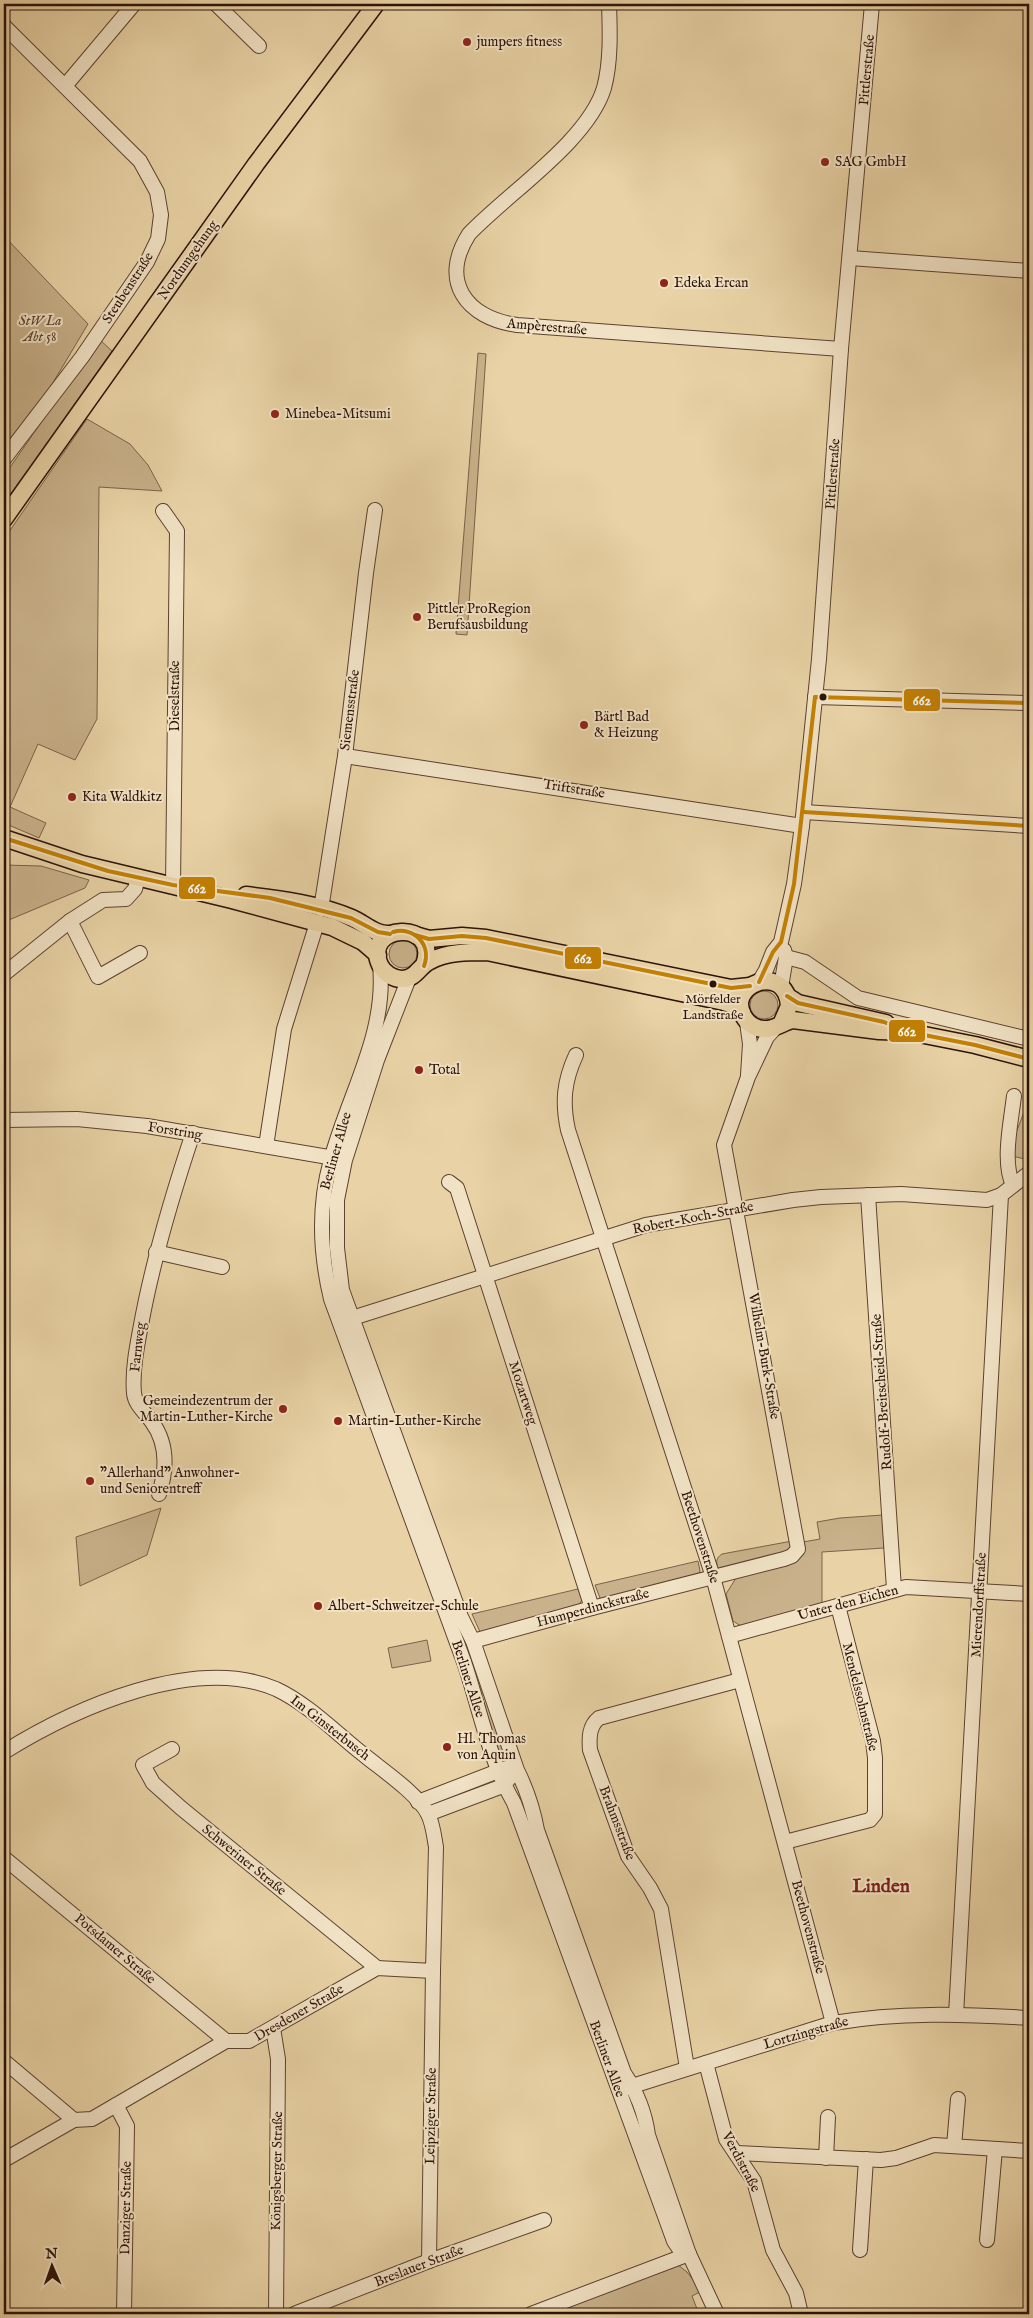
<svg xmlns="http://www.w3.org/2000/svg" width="1033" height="2318" font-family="'IM FELL English',serif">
	<rect width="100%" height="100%" fill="#e9d3a6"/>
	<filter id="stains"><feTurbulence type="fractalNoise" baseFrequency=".004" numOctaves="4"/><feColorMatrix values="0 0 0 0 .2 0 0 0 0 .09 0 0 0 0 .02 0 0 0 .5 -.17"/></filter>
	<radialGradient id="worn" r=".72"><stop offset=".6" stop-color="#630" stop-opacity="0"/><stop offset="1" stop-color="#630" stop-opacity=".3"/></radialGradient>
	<g fill="#c9b28b" stroke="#7a624a">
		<path d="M4,236L88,324L51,386L4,449Z"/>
		<path d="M99,339L112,351L4,503V476Z"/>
		<path d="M478,353L486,354L467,635L456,634Z"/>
		<path d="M87,419L130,444L148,465L162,491L99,487L97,719L75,760L38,744L10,807L46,823L39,838L4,823V539Z"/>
		<path d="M4,865L41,866L89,880L85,888L4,922Z"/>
		<circle cx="403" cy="954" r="14"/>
		<circle cx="764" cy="1005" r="14"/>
		<path d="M1029,1099V1160L1012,1156L1014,1138Z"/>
		<path d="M161,1508L147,1555L80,1586L76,1537Z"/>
		<path d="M883,1515L884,1548L822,1552V1603L741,1626L733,1621L726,1594L736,1578L734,1568L719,1572C717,1565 714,1559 722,1554L803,1539V1542L820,1539L817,1522L840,1518Z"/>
		<path d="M698,1561L700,1571L698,1575L606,1600L600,1598L595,1585Z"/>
		<path d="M578,1589L582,1600L578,1606L480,1632L472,1614Z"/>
		<path d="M427,1640L431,1661L392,1668L388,1648Z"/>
		<path d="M475,1662L507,1762L501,1764L467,1664Z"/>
		<path d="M673,2261L687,2272L702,2291L692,2296L699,2314H531Z"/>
	</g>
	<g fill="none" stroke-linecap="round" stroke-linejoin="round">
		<defs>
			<g id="minor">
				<path d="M216,4L259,46"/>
				<path d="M609,4C610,31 611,62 604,88C588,141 508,193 469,234C439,281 466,318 517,325L841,349"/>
				<path d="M4,26L140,161L157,192L161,215L158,239L147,262L82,357L4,459"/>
				<path d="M65,86L134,4"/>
				<path d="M850,258L1029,271"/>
				<path d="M163,511L177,531L173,885"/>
				<path d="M815,697L1029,703"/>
				<path d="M345,756L802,826"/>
				<path d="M804,812L1029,826"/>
				<path d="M321,909L345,756L366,573L375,510"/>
				<path d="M70,921L98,977L140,953"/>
				<path d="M786,957L805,962L858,998L1029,1039"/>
				<path d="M380,965C387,1034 348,1095 331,1160C318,1206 320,1253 331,1299L464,1662C480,1709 489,1760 514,1803L674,2241L680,2250L689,2254"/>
				<path d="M4,974L70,921L103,900L126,899L135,889L138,878"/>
				<path d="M409,978L377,1060L345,1160L337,1200V1248L342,1290L461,1617L473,1641L517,1770C527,1790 533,1808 537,1830L624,2073C636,2091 645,2113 648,2135L689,2254L717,2314"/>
				<path d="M759,982L766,970L773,952L781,942L794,884L802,826L819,659L841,349L872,4"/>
				<path d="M781,987L786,957L784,950"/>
				<path d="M747,1022L750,1044L748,1075"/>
				<path d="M576,1055C564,1081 562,1102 568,1130L713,1577L833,2023"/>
				<path d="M4,1120L77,1119L147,1126L340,1159"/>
				<path d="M266,1146L284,1029L317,923"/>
				<path d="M449,1182L457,1188L592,1608"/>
				<path d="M1013,1185C1002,1162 1011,1122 1014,1096"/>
				<path d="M868,1195L894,1589"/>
				<path d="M156,1252L222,1267"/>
				<path d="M346,1320L646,1225L793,1200L821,1197L901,1194L987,1200L1001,1195L1029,1173"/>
				<path d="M159,1494C167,1469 168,1444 152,1422C145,1412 135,1405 134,1393C132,1371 137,1346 141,1325C153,1259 172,1196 193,1133"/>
				<path d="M729,1636L906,1587L1029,1594"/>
				<path d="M473,1641L592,1608L784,1559L792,1556L798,1549L724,1145L748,1077L767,1037L776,1027"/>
				<path d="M172,1749L143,1765L153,1783L181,1808L377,1968"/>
				<path d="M4,1752C73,1709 194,1654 276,1689C308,1704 336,1733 364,1755C381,1769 418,1794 428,1814C433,1824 434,1836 436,1847L433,1971L377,1968L249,2041H226L92,2119L74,2120L4,2160"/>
				<path d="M418,1802L506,1768"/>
				<path d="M428,1814L500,1787L509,1779"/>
				<path d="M785,1842L870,1820L875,1814V1758L873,1741L838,1606"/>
				<path d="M4,1858L226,2041"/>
				<path d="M956,2015L1001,1195"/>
				<path d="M273,2028L278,2059L276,2314"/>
				<path d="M4,2061L74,2120"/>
				<path d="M706,2063L726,2139L754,2181L773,2250L796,2293L801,2314"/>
				<path d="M687,2068L661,1909L650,1888L628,1856L590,1750C589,1738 589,1726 599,1718L740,1680"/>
				<path d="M626,2088L833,2023C899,2012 963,2014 1029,2018"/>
				<path d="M116,2105L127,2126L124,2314"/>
				<path d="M954,2146L958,2099"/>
				<path d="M736,2153L881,2160L896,2158L934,2145L1029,2151"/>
				<path d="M826,2158L828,2117"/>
				<path d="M987,2240L995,2149"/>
				<path d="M860,2250L866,2159"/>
				<path d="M429,2261L433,1971"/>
				<path d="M294,2314L429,2261L544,2220"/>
				<path d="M531,2314L689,2254"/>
			</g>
			<g id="major">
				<path d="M4,519L256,164L376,4"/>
				<path d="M4,838L82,864L232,900L332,927L363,942L378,955"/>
				<path d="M246,895C280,899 320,904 352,918C364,923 375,935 390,934"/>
				<path d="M415,935L429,939L462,936L486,938L731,988L750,986"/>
				<path d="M424,965C441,918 361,924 380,965C384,973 393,979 402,979C416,979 419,966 430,961C447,952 468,952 487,952L724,1002L734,1005L742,1013"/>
				<path d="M787,996L798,1003L886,1023"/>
				<path d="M782,1022L789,1006C786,961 724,985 744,1017C748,1024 756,1029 764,1029C774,1030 783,1022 793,1020L879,1031L909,1032L975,1045L1029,1059"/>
			</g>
		</defs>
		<use href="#minor" stroke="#5b4230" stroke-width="16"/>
		<use href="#major" stroke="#2c1208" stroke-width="19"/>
		<use href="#minor" stroke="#f1e2c5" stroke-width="14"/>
		<use href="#major" stroke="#e9d3a6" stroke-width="16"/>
		<defs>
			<g id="bus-1">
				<path d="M815,697L1029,703"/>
				<path d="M804,812L1029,826"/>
				<path d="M4,838L108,871L173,885L270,898L351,918L378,932L390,934"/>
				<path d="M393,932C414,926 432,945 424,966"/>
				<path d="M415,935L429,939L462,936L486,938L731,988L750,986"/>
				<path d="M759,982L773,952L781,942L794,884L815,697"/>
				<path d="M787,996L798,1003L884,1022L909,1032L975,1045L1029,1059"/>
			</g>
		</defs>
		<use href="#bus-1" stroke="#f1e2c5" stroke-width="8"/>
		<use href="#bus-1" stroke="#c48102" stroke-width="4"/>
	</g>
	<g fill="#8f2418" stroke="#f1e2c5" stroke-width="2">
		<circle cx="467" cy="42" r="5"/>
		<circle cx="825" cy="162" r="5"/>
		<circle cx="664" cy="283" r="5"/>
		<circle cx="275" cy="414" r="5"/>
		<circle cx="417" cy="617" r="5"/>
		<circle cx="584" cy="725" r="5"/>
		<circle cx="72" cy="797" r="5"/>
		<circle cx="419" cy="1070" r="5"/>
		<circle cx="283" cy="1409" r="5"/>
		<circle cx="338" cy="1421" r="5"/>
		<circle cx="90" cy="1481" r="5"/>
		<circle cx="318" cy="1606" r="5"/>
		<circle cx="447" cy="1747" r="5"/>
	</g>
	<g fill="#2c1208" stroke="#f1e2c5" stroke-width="2">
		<circle cx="823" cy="697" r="4.5"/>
		<circle cx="713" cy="984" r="4.5"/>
	</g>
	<g text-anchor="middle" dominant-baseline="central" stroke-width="4" stroke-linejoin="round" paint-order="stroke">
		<g font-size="13" fill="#2c1208" stroke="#f1e2c5">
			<text x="713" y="999">Mörfelder<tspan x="713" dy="16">Landstraße</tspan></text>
		</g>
		<g font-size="14" fill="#2c1208" stroke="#f1e2c5" text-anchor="start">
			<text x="477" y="42">jumpers fitness</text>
			<text x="835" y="162">SAG GmbH</text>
			<text x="674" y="283">Edeka Ercan</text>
			<text x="285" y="414">Minebea-Mitsumi</text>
			<text x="427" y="609">Pittler ProRegion<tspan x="427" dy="16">Berufsausbildung</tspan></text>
			<text x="594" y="717">Bärtl Bad<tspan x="594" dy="16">&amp; Heizung</tspan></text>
			<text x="82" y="797">Kita Waldkitz</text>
			<text x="429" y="1070">Total</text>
			<text x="273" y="1401" text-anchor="end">Gemeindezentrum der<tspan x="273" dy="16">Martin-Luther-Kirche</tspan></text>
			<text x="348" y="1421">Martin-Luther-Kirche</text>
			<text x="100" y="1473">"Allerhand" Anwohner-<tspan x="100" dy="16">und Seniorentreff</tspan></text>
			<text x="328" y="1606">Albert-Schweitzer-Schule</text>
			<text x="457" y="1739">Hl. Thomas<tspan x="457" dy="16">von Aquin</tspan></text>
		</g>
		<g font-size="14" fill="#2c1208" stroke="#f1e2c5">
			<text transform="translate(867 70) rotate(-85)">Pittlerstraße</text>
			<text transform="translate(188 260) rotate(-55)">Nordumgehung</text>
			<text transform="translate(128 288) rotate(-57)">Steubenstraße</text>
			<text transform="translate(547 327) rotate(5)">Ampèrestraße</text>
			<text transform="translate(833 474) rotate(-86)">Pittlerstraße</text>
			<text transform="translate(175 696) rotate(-90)">Dieselstraße</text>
			<text transform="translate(350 710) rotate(-83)">Siemensstraße</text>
			<text transform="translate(574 789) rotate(9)">Triftstraße</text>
			<text transform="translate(175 1131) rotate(9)">Forstring</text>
			<text transform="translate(336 1151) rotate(-74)">Berliner Allee</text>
			<text transform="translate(693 1218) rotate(-11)">Robert-Koch-Straße</text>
			<text transform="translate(138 1347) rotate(-83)">Farnweg</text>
			<text transform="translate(764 1356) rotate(80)">Wilhelm-Burk-Straße</text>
			<text transform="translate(882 1392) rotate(-94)">Rudolf-Breitscheid-Straße</text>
			<text transform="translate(523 1393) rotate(72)">Mozartweg</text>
			<text transform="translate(700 1537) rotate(72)">Beethovenstraße</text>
			<text transform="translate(848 1603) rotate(-15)">Unter den Eichen</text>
			<text transform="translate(979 1605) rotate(-87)">Mierendorffstraße</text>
			<text transform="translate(593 1608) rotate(-15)">Humperdinckstraße</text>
			<text transform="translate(468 1679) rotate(72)">Berliner Allee</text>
			<text transform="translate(860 1697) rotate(76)">Mendelssohnstraße</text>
			<text transform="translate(330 1728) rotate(38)">Im Ginsterbusch</text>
			<text transform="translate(617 1823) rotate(69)">Brahmsstraße</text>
			<text transform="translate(244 1860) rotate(39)">Schweriner Straße</text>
			<text transform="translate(808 1927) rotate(75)">Beethovenstraße</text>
			<text transform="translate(115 1949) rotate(40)">Potsdamer Straße</text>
			<text transform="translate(299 2013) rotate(-30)">Dresdener Straße</text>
			<text transform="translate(806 2033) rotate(-16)">Lortzingstraße</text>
			<text transform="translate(607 2059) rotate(70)">Berliner Allee</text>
			<text transform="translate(431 2116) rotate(-89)">Leipziger Straße</text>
			<text transform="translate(741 2162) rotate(62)">Verdistraße</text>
			<text transform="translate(277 2171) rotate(-89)">Königsberger Straße</text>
			<text transform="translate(126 2208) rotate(-89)">Danziger Straße</text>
			<text transform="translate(419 2266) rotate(-21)">Breslauer Straße</text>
		</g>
		<g font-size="14" font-style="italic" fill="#5b422f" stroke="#f1e2c5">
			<text x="40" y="321">StW La<tspan x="40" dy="16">Abt 58</tspan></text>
		</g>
		<g font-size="19" font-weight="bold" fill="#7a1f14" stroke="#f1e2c5">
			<text x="881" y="1887">Linden</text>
		</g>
	</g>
	<g stroke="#f1e2c5" stroke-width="2">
		<rect x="903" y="688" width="38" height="24" rx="5" fill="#c48102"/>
		<rect x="178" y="876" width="38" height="24" rx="5" fill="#c48102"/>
		<rect x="564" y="946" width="38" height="24" rx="5" fill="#c48102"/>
		<rect x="888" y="1019" width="38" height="24" rx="5" fill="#c48102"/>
	</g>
	<g font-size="14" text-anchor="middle" font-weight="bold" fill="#fff">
		<text x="922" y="705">662</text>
		<text x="197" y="893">662</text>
		<text x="583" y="963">662</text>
		<text x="907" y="1036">662</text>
	</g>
	<rect width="1033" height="2318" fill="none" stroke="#e9d3a6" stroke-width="20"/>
	<rect x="5" y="5" width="1023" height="2308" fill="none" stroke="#2c1208" stroke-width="2.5"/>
	<rect x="10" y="10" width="1013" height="2298" fill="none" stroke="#2c1208"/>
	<g transform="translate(52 2266) rotate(358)" stroke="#f1e2c5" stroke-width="4" paint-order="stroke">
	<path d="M0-4L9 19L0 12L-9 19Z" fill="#2c1208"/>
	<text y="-8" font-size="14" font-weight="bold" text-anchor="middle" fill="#2c1208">N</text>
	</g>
	<rect width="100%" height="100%" filter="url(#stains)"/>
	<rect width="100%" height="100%" fill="url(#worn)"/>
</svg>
